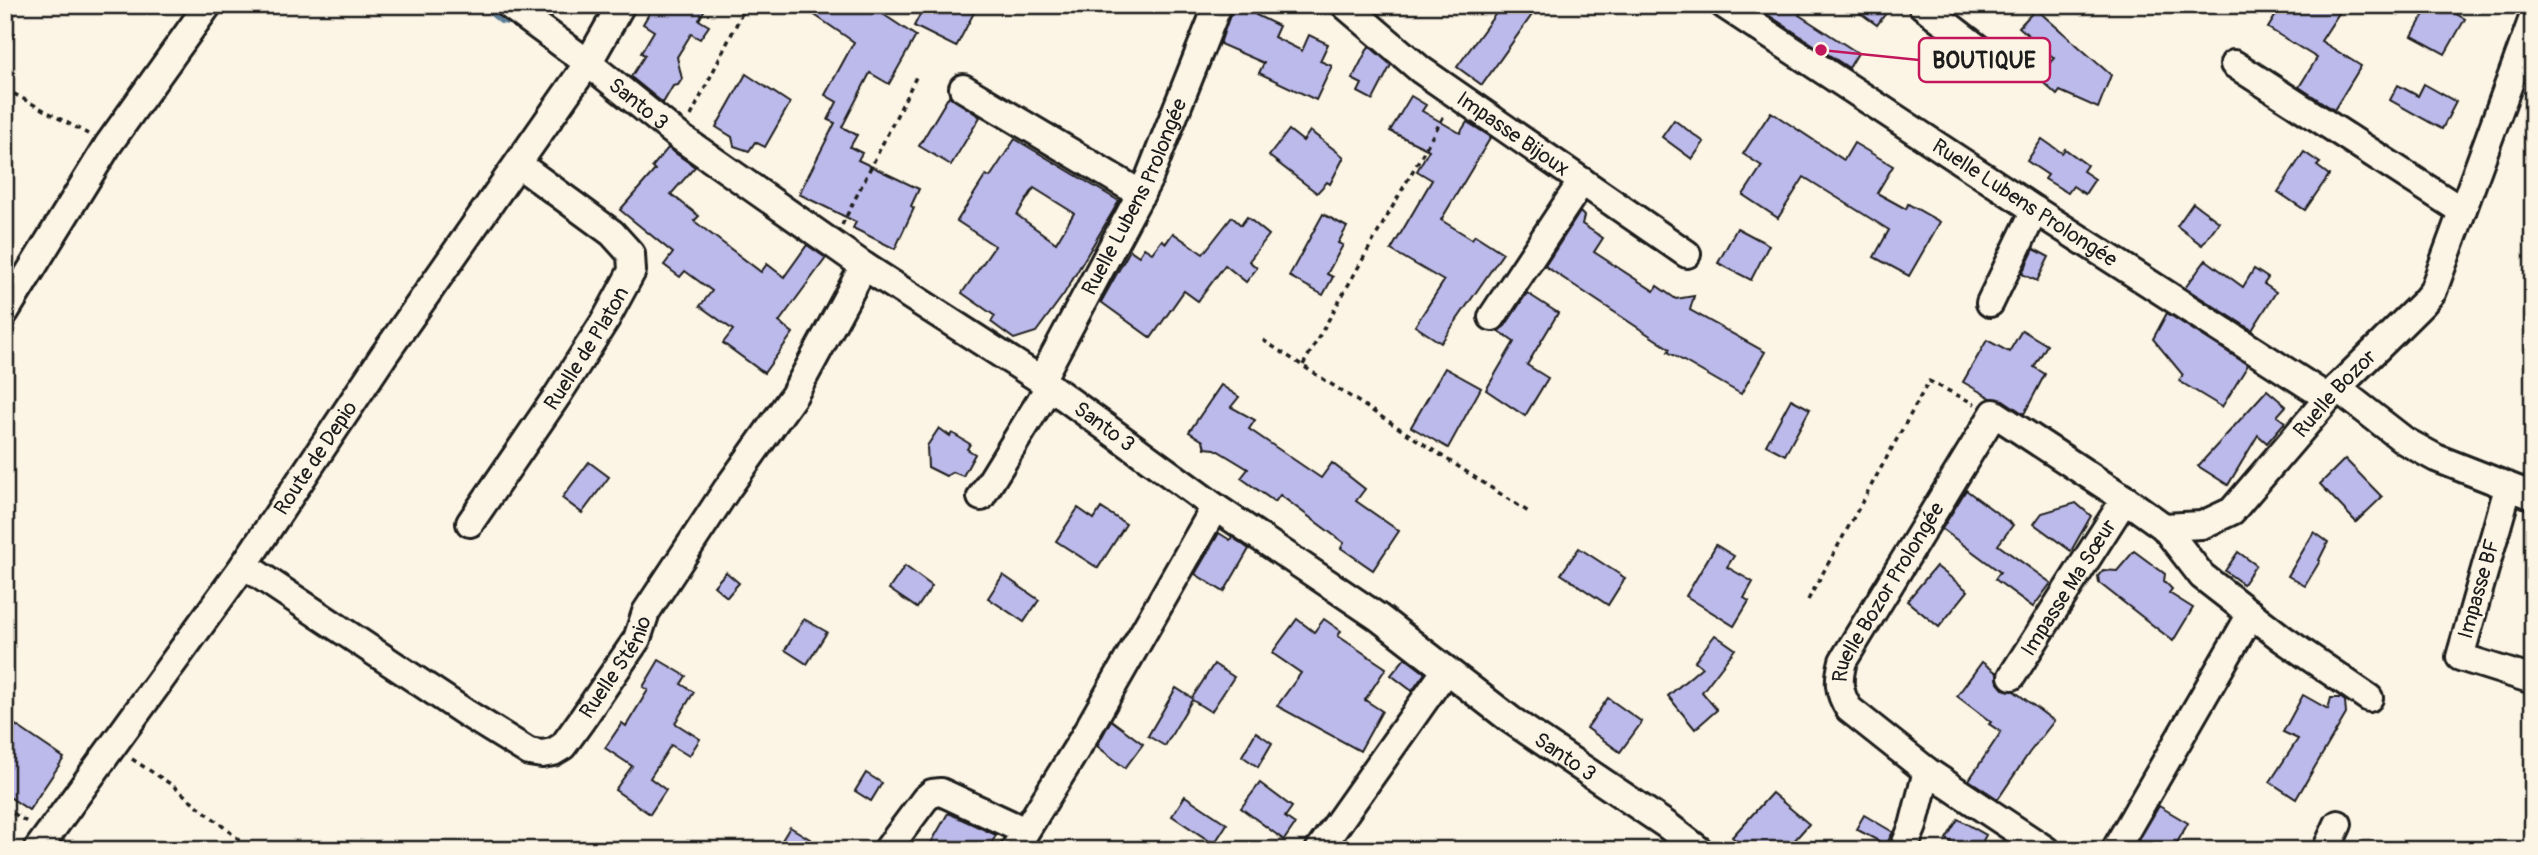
<svg xmlns="http://www.w3.org/2000/svg" width="2538" height="855" font-family="Pangolin,sans-serif">
	<rect width="100%" height="100%" fill="#fcf5e5"/>
	<filter id="ink" filterUnits="userSpaceOnUse"><feTurbulence type="fractalNoise" baseFrequency=".0143" numOctaves="2"/><feDisplacementMap in="SourceGraphic" scale="14" xChannelSelector="R" yChannelSelector="G"/><feConvolveMatrix kernelMatrix="1 2 1 2 8 2 1 2 1" color-interpolation-filters="sRGB"/></filter>
	<g filter="url(#ink)">
		<g fill="none" stroke-linecap="round" stroke-linejoin="round">
			<path stroke="#5f7e97" stroke-width="6" d="M481,5L501,21L509,22L513,17"/>
		</g>
		<g fill="#bcb9eb" stroke="#1c1c1c" stroke-width="2" fill-rule="evenodd">
			<path d="M654,5H707L699,20L709,26L700,39L691,34L677,57L682,79L678,85L673,86L663,103L631,77L645,55L641,53L654,31L643,24Z"/>
			<path d="M800,5H869L916,36L889,84L870,73L842,127L857,135L850,147L862,153L858,160L919,189L911,206L914,208L895,249L853,228L856,222L799,194L835,123L828,120L837,102L825,95L854,42Z"/>
			<path d="M925,5H978L956,47L914,26Z"/>
			<path d="M1233,5H1260L1256,15L1279,26L1274,37L1302,51L1309,35L1328,44L1320,61L1332,66L1316,100L1259,73L1264,63L1220,44Z"/>
			<path d="M1502,5H1539L1482,85L1457,67Z"/>
			<path d="M1753,5H1807L1799,15L1858,53L1849,68Z"/>
			<path d="M1849,5H1892L1877,25Z"/>
			<path d="M2282,5H2327L2339,13L2321,41L2361,66L2334,110L2299,87L2317,58L2268,28Z"/>
			<path d="M2429,5H2440L2465,19L2445,54L2412,36Z"/>
			<path d="M2036,9L2111,75L2098,108L2060,91L2057,95L2037,77L2054,58L2019,27Z"/>
			<path d="M1369,46L1391,65L1373,100L1358,92L1362,84L1352,79Z"/>
			<path d="M746,74L790,103L765,147L755,142L749,151L734,146L732,137L716,127Z"/>
			<path d="M2424,84L2456,102L2442,129L2390,100L2398,85L2418,96Z"/>
			<path d="M949,96L980,117L951,165L919,146Z"/>
			<path d="M1411,96L1426,105L1422,111L1460,133L1467,122L1491,137L1441,220L1472,239L1475,235L1503,253L1441,343L1415,326L1444,281L1391,250L1432,180L1417,171L1429,150L1390,131Z"/>
			<path d="M1771,112L1844,160L1854,143L1893,166L1877,193L1906,209L1908,204L1940,222L1909,276L1874,257L1889,230L1804,177L1778,218L1743,195L1762,166L1743,154Z"/>
			<path d="M1674,120L1704,142L1692,159L1662,137Z"/>
			<path d="M1289,130L1303,141L1310,131L1344,157L1330,184L1327,182L1317,193L1269,156Z"/>
			<path d="M1015,139L1119,201L1064,294L1036,332L1014,339L991,322L995,316L962,293L995,246L957,221L986,175L990,177ZM1034,188L1074,213L1056,243L1017,215Z"/>
			<path d="M2042,139L2062,153L2065,149L2087,165L2083,171L2095,179L2085,194L2073,186L2068,193L2045,179L2048,175L2027,161Z"/>
			<path d="M668,148L695,167L671,194L699,216L694,221L761,272L767,264L784,277L807,245L826,258L779,322L793,333L764,373L723,343L733,330L700,306L712,291L685,271L680,277L664,265L673,253L620,210L655,170L652,167Z"/>
			<path d="M2304,152L2320,163L2317,166L2329,175L2305,210L2278,192Z"/>
			<path d="M2193,203L2219,222L2202,245L2177,226Z"/>
			<path d="M1580,212L1584,216L1582,224L1603,238L1594,252L1654,291L1657,286L1676,299L1694,296L1690,310L1765,352L1741,394L1668,352L1670,349L1545,266Z"/>
			<path d="M1323,214L1347,227L1338,243L1343,245L1327,274L1333,277L1323,295L1289,276Z"/>
			<path d="M1232,217L1241,225L1247,217L1269,235L1249,261L1257,268L1246,282L1225,265L1198,301L1184,291L1151,338L1101,302L1130,250L1139,256L1144,248L1152,253L1162,240L1166,243L1173,233L1203,254Z"/>
			<path d="M1737,228L1769,245L1751,280L1718,263Z"/>
			<path d="M2034,249L2049,257L2037,281L2022,274Z"/>
			<path d="M2206,260L2243,287L2254,269L2268,278L2264,284L2276,292L2252,330L2185,288Z"/>
			<path d="M1527,293L1558,313L1527,365L1548,378L1525,416L1486,390L1514,342L1498,331L1505,326Z"/>
			<path d="M2167,313L2248,365L2222,407L2179,381L2183,375L2153,339Z"/>
			<path d="M2022,330L2047,345L2034,367L2045,374L2024,414L2003,400L1991,398L1963,382L1987,340L2009,352Z"/>
			<path d="M1445,368L1481,388L1448,448L1411,427Z"/>
			<path d="M1221,385L1239,397L1231,407L1255,420L1249,429L1321,478L1332,463L1365,489L1356,501L1399,531L1373,570L1341,548L1344,543L1280,495L1275,502L1241,478L1248,469L1215,449L1205,448L1203,441L1189,432Z"/>
			<path d="M2267,390L2286,406L2277,416L2285,422L2267,443L2258,435L2228,485L2198,466Z"/>
			<path d="M1791,399L1810,409L1785,455L1766,445Z"/>
			<path d="M939,428L950,436L952,433L970,444L967,449L975,454L963,476L953,472L946,476L928,467L927,446Z"/>
			<path d="M2345,459L2382,497L2356,522L2320,484Z"/>
			<path d="M589,462L609,477L582,513L562,498Z"/>
			<path d="M1966,490L2013,525L1998,545L2051,583L2033,607L1995,579L2000,572L1942,529Z"/>
			<path d="M2076,503L2091,516L2071,551L2034,524L2042,513Z"/>
			<path d="M1078,508L1094,519L1101,508L1126,524L1098,568L1056,541Z"/>
			<path d="M2314,532L2328,542L2319,560L2320,561L2305,586L2288,576Z"/>
			<path d="M1219,533L1230,540L1232,537L1249,549L1224,592L1195,574Z"/>
			<path d="M1716,545L1734,556L1727,567L1753,582L1744,598L1749,601L1734,626L1686,596Z"/>
			<path d="M1579,548L1625,578L1608,605L1561,574Z"/>
			<path d="M2134,551L2165,574L2164,581L2172,589L2169,593L2193,608L2173,641L2099,583L2098,576L2103,570L2117,571Z"/>
			<path d="M2238,552L2256,565L2243,584L2225,571Z"/>
			<path d="M905,566L932,586L917,608L889,589Z"/>
			<path d="M1936,566L1968,591L1939,627L1907,601Z"/>
			<path d="M726,572L739,583L727,597L714,586Z"/>
			<path d="M1003,575L1039,600L1024,622L988,598Z"/>
			<path d="M804,619L827,632L807,664L785,650Z"/>
			<path d="M1297,619L1314,632L1324,619L1341,631L1338,636L1386,668L1365,700L1382,711L1360,751L1277,706L1301,673L1272,653Z"/>
			<path d="M1715,635L1735,649L1702,692L1717,710L1695,729L1668,696L1702,667L1695,661Z"/>
			<path d="M1405,658L1425,673L1412,691L1391,675Z"/>
			<path d="M659,660L686,676L681,684L694,692L675,723L700,739L689,756L671,745L650,778L666,790L650,814L615,790L632,766L605,748L622,723L626,726L648,690L643,687Z"/>
			<path d="M1982,662L1997,673L1998,683L2003,689L2014,691L2054,721L2029,753L1998,799L1969,780L2001,732L1989,724L1991,722L1957,696Z"/>
			<path d="M1214,664L1234,677L1211,712L1192,700L1165,746L1148,736L1176,688L1192,698Z"/>
			<path d="M2303,695L2328,709L2331,698H2341L2345,701L2346,714L2296,799L2270,782L2298,739L2283,732Z"/>
			<path d="M1608,698L1642,722L1620,752L1587,728Z"/>
			<path d="M1111,720L1143,744L1125,768L1097,746Z"/>
			<path d="M14,724L64,758L29,810L5,794V738Z"/>
			<path d="M1256,732L1272,743L1258,767L1242,756Z"/>
			<path d="M866,773L882,783L871,801L855,791Z"/>
			<path d="M1260,783L1292,807L1285,817L1295,824L1284,840L1241,808Z"/>
			<path d="M1772,793L1809,824L1786,850L1746,849L1732,837Z"/>
			<path d="M1185,796L1227,824L1214,844L1172,816Z"/>
			<path d="M2159,806L2188,823L2173,850H2133Z"/>
			<path d="M948,813L996,835L988,850H927Z"/>
			<path d="M1864,815L1893,832L1886,845L1856,829Z"/>
			<path d="M1958,819L1986,835L1978,850H1964L1946,839Z"/>
			<path d="M790,827L828,850H776Z"/>
		</g>
		<g fill="none" stroke-linecap="round" stroke-linejoin="round">
			<defs>
				<g id="minor">
					<path id="s1" d="M509,5L588,63L680,137L864,266L1041,380L1215,507L1378,617L1511,720L1668,826L1699,850"/>
					<path id="s2" d="M1345,5L1421,70L1687,254"/>
					<path id="s3" d="M1724,5L2035,210L2328,398"/>
					<path d="M1922,5L1979,49"/>
					<path d="M2234,64L2462,211"/>
					<path d="M963,88L1141,194"/>
					<path d="M1990,303L2035,210"/>
					<path d="M5,312L108,145L208,5"/>
					<path d="M1492,317L1582,181"/>
					<path id="s4" d="M1041,380L1149,178L1218,5"/>
					<path d="M2337,388L2405,441L2436,458L2533,496"/>
					<path d="M2508,488L2460,657L2533,680"/>
					<path d="M981,497L1049,387"/>
					<path id="s5" d="M470,523L557,396L606,319L632,271L631,254L612,233L518,164"/>
					<path d="M2164,527L2202,576L2283,639L2369,698"/>
					<path id="s6" d="M244,565L466,713L529,752L542,754L553,752L563,746L581,721L637,639L646,612L727,489L794,395L864,266"/>
					<path id="s7" d="M2012,676L2125,499"/>
					<path id="s8" d="M37,850L244,565L384,355L588,63L621,5"/>
					<path d="M887,850L925,799L932,793L941,792L1025,831"/>
					<path d="M1014,850L1082,740L1215,507"/>
					<path d="M1319,850L1446,670"/>
					<path d="M1903,850L1913,826L1927,771"/>
					<path id="s9" d="M2046,850L1927,771L1849,709C1838,692 1838,680 1843,661L1994,413L2125,499L2164,527L2202,525L2232,511L2337,388L2423,303L2433,291L2533,18"/>
					<path d="M2115,850L2251,614"/>
					<path d="M2326,850L2338,824"/>
				</g>
			</defs>
			<use href="#minor" stroke="#1c1c1c" stroke-width="32"/>
			<g stroke="#1c1c1c" stroke-width="3.5" stroke-dasharray="5 5" stroke-linecap="butt">
				<path d="M5,89L88,134"/>
				<path d="M691,116L746,5"/>
				<path d="M842,225L916,77"/>
				<path d="M1263,340L1530,513"/>
				<path d="M1303,365L1445,114"/>
				<path d="M1808,600L1929,381L1975,404"/>
				<path d="M132,759L172,785L252,850"/>
				<path d="M5,808L30,824"/>
			</g>
			<use href="#minor" stroke="#fcf5e5" stroke-width="26"/>
		</g>
	</g>
	<g text-anchor="middle" dominant-baseline="central" stroke-width="5" stroke-linejoin="round" paint-order="stroke">
		<g font-size="21" fill="#1c1c1c" stroke="#fcf5e5">
			<text stroke="none"><textPath href="#s1" startOffset="163">Santo 3</textPath></text>
			<text stroke="none"><textPath href="#s2" startOffset="212">Impasse Bijoux</textPath></text>
			<text stroke="none"><textPath href="#s4" startOffset="206">Ruelle Lubens Prolongée</textPath></text>
			<text stroke="none"><textPath href="#s3" startOffset="360">Ruelle Lubens Prolongée</textPath></text>
			<text stroke="none"><textPath href="#s5" startOffset="210">Ruelle de Platon</textPath></text>
			<text stroke="none"><textPath href="#s9" startOffset="1015">Ruelle Bozor</textPath></text>
			<text stroke="none"><textPath href="#s1" startOffset="730">Santo 3</textPath></text>
			<text stroke="none"><textPath href="#s8" startOffset="481">Route de Depio</textPath></text>
			<text stroke="none"><textPath href="#s7" startOffset="105">Impasse Ma Sœur</textPath></text>
			<text transform="translate(2479 589) rotate(-74)">Impasse BF</text>
			<text stroke="none"><textPath href="#s9" startOffset="374">Ruelle Bozor Prolongée</textPath></text>
			<text stroke="none"><textPath href="#s6" startOffset="472">Ruelle Sténio</textPath></text>
			<text stroke="none"><textPath href="#s1" startOffset="1297">Santo 3</textPath></text>
		</g>
	</g>
	<path fill="none" stroke="#c2185b" stroke-width="2.5" d="M1821 50L1919 60"/>
	<circle fill="#c2185b" stroke="#fcf5e5" stroke-width="2.5" cx="1821" cy="50" r="7"/>
	<rect fill="#fcf5e5" stroke="#c2185b" stroke-width="2.5" x="1919" y="38" width="131" height="44" rx="7"/>
	<g font-size="23" text-anchor="middle" font-weight="bold" fill="#1c1c1c">
		<text x="1984" y="68">BOUTIQUE</text>
	</g>
	<rect width="2538" height="855" fill="none" stroke="#fcf5e5" stroke-width="28"/>
	<rect x="14" y="14" width="2510" height="827" fill="none" stroke="#1c1c1c" stroke-width="2.5" filter="url(#ink)"/>
</svg>
